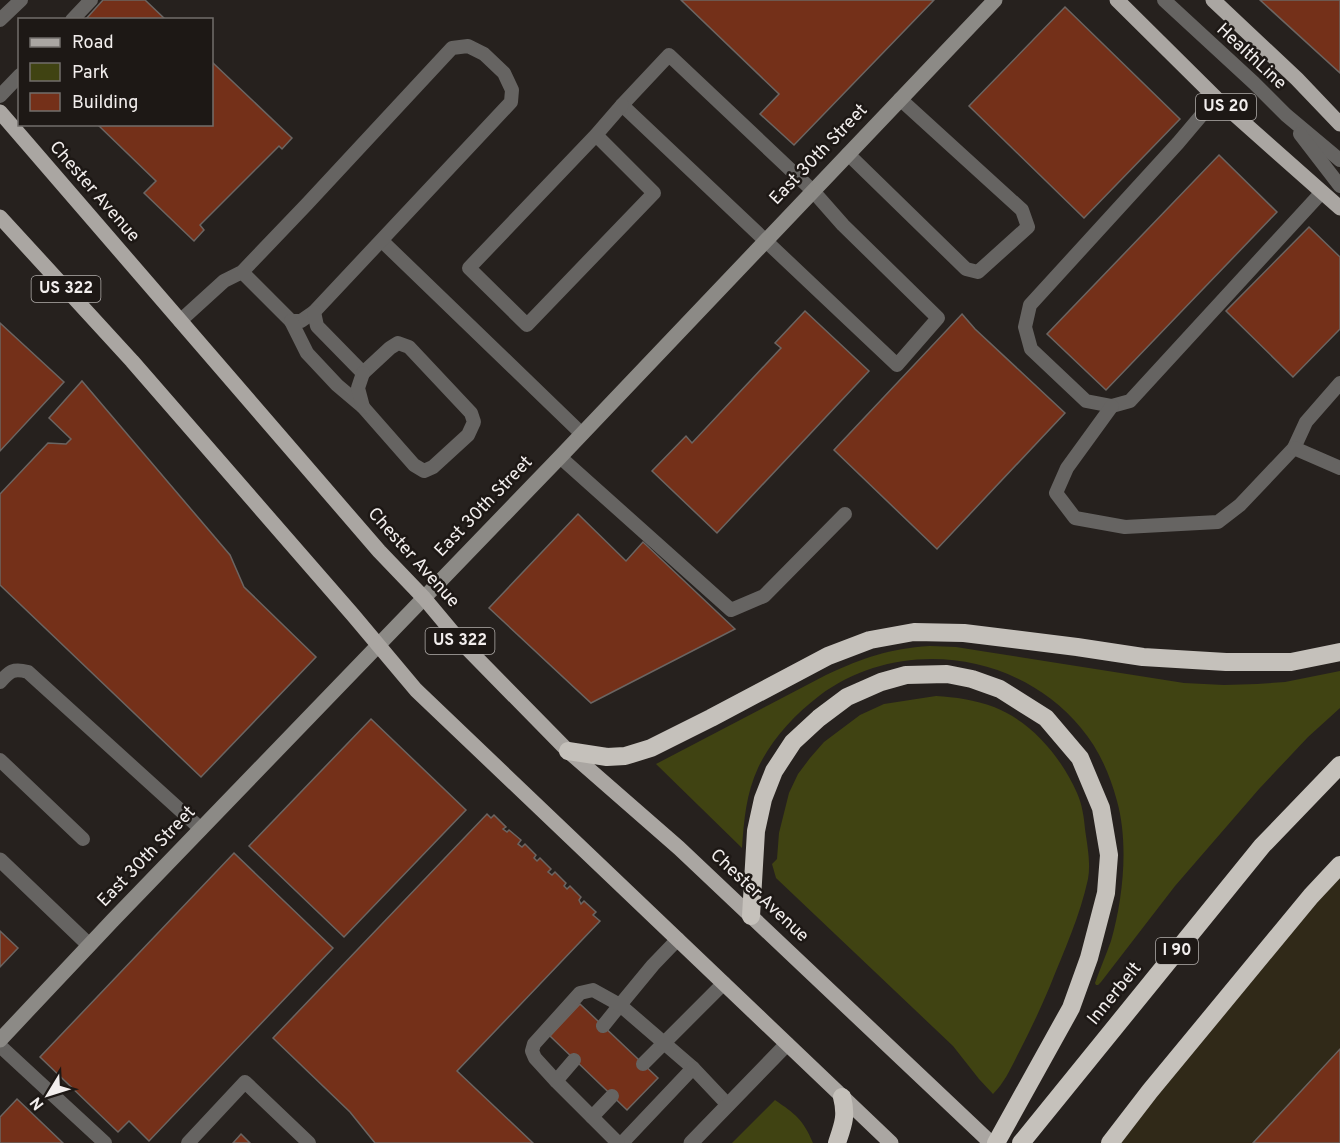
<svg xmlns="http://www.w3.org/2000/svg" width="1340" height="1143" font-family="Overpass,sans-serif">
	<rect width="100%" height="100%" fill="#26211e"/>
	<path fill="#302918" d="M1340,865V1143H1110Z"/>
	<g fill="#404312">
		<path d="M930,646L956,647L981,651L1184,683L1224,685L1257,684L1285,682L1340,671V708L1308,737L1259,789L1175,886L1101,982L1098,985H1096L1095,983C1100,969 1106,955 1111,941C1123,899 1129,844 1117,801C1110,775 1099,749 1081,728C1018,651 899,636 819,696C794,715 771,740 758,768C746,794 744,820 742,848L656,764L826,675C865,657 888,649 930,646Z"/>
		<path d="M936,696C955,697 975,700 994,707C1032,722 1061,757 1077,793C1082,804 1084,817 1085,829C1087,844 1091,863 1088,879C1080,916 1064,951 1050,986C1040,1010 1029,1033 1017,1056C1010,1070 1004,1083 993,1094L979,1079L953,1046L776,878L772,864L777,859L779,833L789,793L798,774L810,758L824,742L860,715L884,704Z"/>
		<path d="M775,1100C795,1114 803,1119 813,1143H732Z"/>
	</g>
	<g fill="#743019" stroke="#6b6562" stroke-width="1.5">
		<path d="M103,0H145L166,20H85Z"/>
		<path d="M681,0H934L794,145L760,114L779,94Z"/>
		<path d="M1260,0H1340V73Z"/>
		<path d="M1065,7L1180,119L1084,218L969,106Z"/>
		<path d="M212,62L292,138L282,149L279,146L200,225L204,230L194,241L144,193L156,181L97,124H212Z"/>
		<path d="M1219,155L1277,212L1106,390L1047,334Z"/>
		<path d="M1309,227L1340,257V329L1293,377L1226,311Z"/>
		<path d="M805,311L869,371L717,533L652,471L686,436L692,443L781,348L775,343Z"/>
		<path d="M962,314L975,329L1065,413L937,549L834,450Z"/>
		<path d="M0,323L64,382L0,451Z"/>
		<path d="M82,381L230,555L244,587L316,657L201,777L0,585V494L48,443L66,444L71,439L49,418Z"/>
		<path d="M578,514L626,561L643,542L735,629L591,703L489,608Z"/>
		<path d="M371,719L466,810L344,937L249,846Z"/>
		<path d="M487,814L491,818L494,815L506,827L503,829L507,832L509,830L521,840L518,844L522,847L525,844L536,855L534,858L537,861L540,858L551,869L548,872L552,875L555,872L566,883L564,886L567,889L570,886L581,897L579,900L581,904L584,901L596,912L593,915L600,921L457,1071L533,1143H375L350,1112L273,1038Z"/>
		<path d="M234,853L333,948L149,1141L129,1121L118,1132L40,1057Z"/>
		<path d="M0,931L18,948L0,967Z"/>
		<path d="M580,1004L658,1078L627,1110L550,1036Z"/>
		<path d="M1340,1049V1143H1253Z"/>
		<path d="M17,1099L63,1143H0V1117Z"/>
		<path d="M241,1134L250,1143H233Z"/>
	</g>
	<g fill="none" stroke-linecap="round" stroke-linejoin="round">
		<g stroke="#666462" stroke-width="14">
			<path d="M1164,0L1254,83L1286,115L1340,160"/>
			<path d="M0,20L21,0"/>
			<path d="M72,20L91,0"/>
			<path d="M669,55L813,191L843,225L938,318L897,365L622,105Z"/>
			<path d="M0,96L20,75"/>
			<path d="M1216,98L1178,143L1030,305L1025,327L1031,349L1086,401L1112,406L1130,401L1322,192"/>
			<path d="M1300,134L1340,186"/>
			<path d="M596,135L654,193L527,325L469,268L596,135L622,105"/>
			<path d="M848,154L966,269L978,272L1028,227L1022,210L900,99"/>
			<path d="M382,241L582,434"/>
			<path d="M180,321L224,281L242,272L307,204L452,48L468,46L484,54L504,73L512,90L511,102L314,312L301,321H291L242,272"/>
			<path d="M291,321L307,353L337,385L363,407L414,465L424,471L433,467L468,435L474,422L471,413L409,347L398,343L390,348L363,373L317,326L314,312"/>
			<path d="M1112,406L1067,468L1056,493L1075,518L1125,527L1218,522L1240,505L1294,448L1306,422L1340,383"/>
			<path d="M363,407L358,388L363,373"/>
			<path d="M1294,448L1340,468"/>
			<path d="M560,457L731,610L764,596L845,514"/>
			<path d="M0,682C10,671 13,668 28,672L201,829"/>
			<path d="M0,760L83,839"/>
			<path d="M603,1026L620,1005L693,1068L622,1143"/>
			<path d="M0,1046L105,1143"/>
			<path d="M643,1064L724,983"/>
			<path d="M693,1068L728,1105"/>
			<path d="M556,1081L574,1060"/>
			<path d="M592,1117L612,1096"/>
			<path d="M188,1143L245,1082L309,1143"/>
			<path d="M618,1143L556,1081L535,1058L532,1051L534,1044L580,993L593,990L620,1005L653,965L678,939"/>
		</g>
		<g stroke="#666462" stroke-width="15">
			<path d="M0,860L89,945"/>
			<path d="M691,1143L787,1044"/>
		</g>
		<path stroke="#8c8a86" stroke-width="15" d="M0,1040L113,920L560,457L995,0"/>
		<g stroke="#aaa6a2" stroke-width="15">
			<path d="M1117,0L1216,98L1340,208"/>
			<path d="M1213,0L1297,79L1340,124"/>
			<path d="M0,112L379,551L424,598L460,641L568,751L679,848L991,1143"/>
			<path d="M0,217L132,361L353,615L416,690L891,1143"/>
		</g>
		<g stroke="#c5c1bb" stroke-width="18">
			<path d="M568,751L607,757L625,756L651,748L711,718L828,656L870,640L914,632L964,633L1077,647L1143,657L1226,662H1291L1340,652"/>
			<path d="M751,916L756,831L763,799L774,771L793,742L819,718L847,697L881,682L906,675L947,674L972,679L1000,689L1046,718L1080,758L1101,808L1109,855L1106,893L1089,958L1071,1008L996,1143"/>
			<path d="M837,1143C843,1125 847,1116 842,1097"/>
			<path d="M1021,1143L1262,846L1340,765"/>
			<path d="M1110,1143L1150,1091L1311,896L1340,865"/>
		</g>
	</g>
	<g text-anchor="middle" dominant-baseline="central" stroke-width="5" stroke-linejoin="round" paint-order="stroke">
		<g fill="#1d1815" stroke="#b2aeac" stroke-width="1.5">
			<rect x="1196" y="94" width="60" height="26" rx="4.5"/>
			<rect x="31.5" y="276" width="69" height="26" rx="4.5"/>
			<rect x="425.5" y="628" width="69" height="26" rx="4.5"/>
			<rect x="1156" y="938" width="42" height="26" rx="4.5"/>
		</g>
		<g font-size="16" font-weight="bold" fill="#f2eeed">
			<text x="1226" y="107">US 20</text>
			<text x="66" y="289">US 322</text>
			<text x="460" y="641">US 322</text>
			<text x="1177" y="951">I 90</text>
		</g>
		<g font-size="18" fill="#f2eeed" stroke="#1d1815">
			<text transform="translate(1251 57) rotate(43)">HealthLine</text>
			<text transform="translate(819 155) rotate(-46)">East 30th Street</text>
			<text transform="translate(94 192) rotate(49)">Chester Avenue</text>
			<text transform="translate(484 507) rotate(-46)">East 30th Street</text>
			<text transform="translate(413 558) rotate(48)">Chester Avenue</text>
			<text transform="translate(147 857) rotate(-46)">East 30th Street</text>
			<text transform="translate(759 896) rotate(43)">Chester Avenue</text>
			<text transform="translate(1115 994) rotate(-51)">Innerbelt</text>
		</g>
	</g>
	<rect x="18" y="18" width="195" height="108" fill="#1d1815" stroke="#726e6b" stroke-width="1.5"/>
	<rect x="30" y="38" width="30" height="9" fill="#aaa6a2" stroke="#726e6b" stroke-width="1.5"/>
	<text x="72" y="48" font-size="18" fill="#f2eeed">Road</text>
	<rect x="30" y="63" width="30" height="18" fill="#404312" stroke="#726e6b" stroke-width="1.5"/>
	<text x="72" y="78" font-size="18" fill="#f2eeed">Park</text>
	<rect x="30" y="93" width="30" height="18" fill="#743019" stroke="#726e6b" stroke-width="1.5"/>
	<text x="72" y="108" font-size="18" fill="#f2eeed">Building</text>
	<g transform="translate(48 1095) rotate(232)" stroke="#1d1815" stroke-width="4.5" paint-order="stroke">
	<path d="M0-4.5L10 22L0 15L-10 22Z" fill="#f2eeed"/>
	<text y="-9" font-size="16" font-weight="bold" text-anchor="middle" fill="#f2eeed">N</text>
	</g>
</svg>
